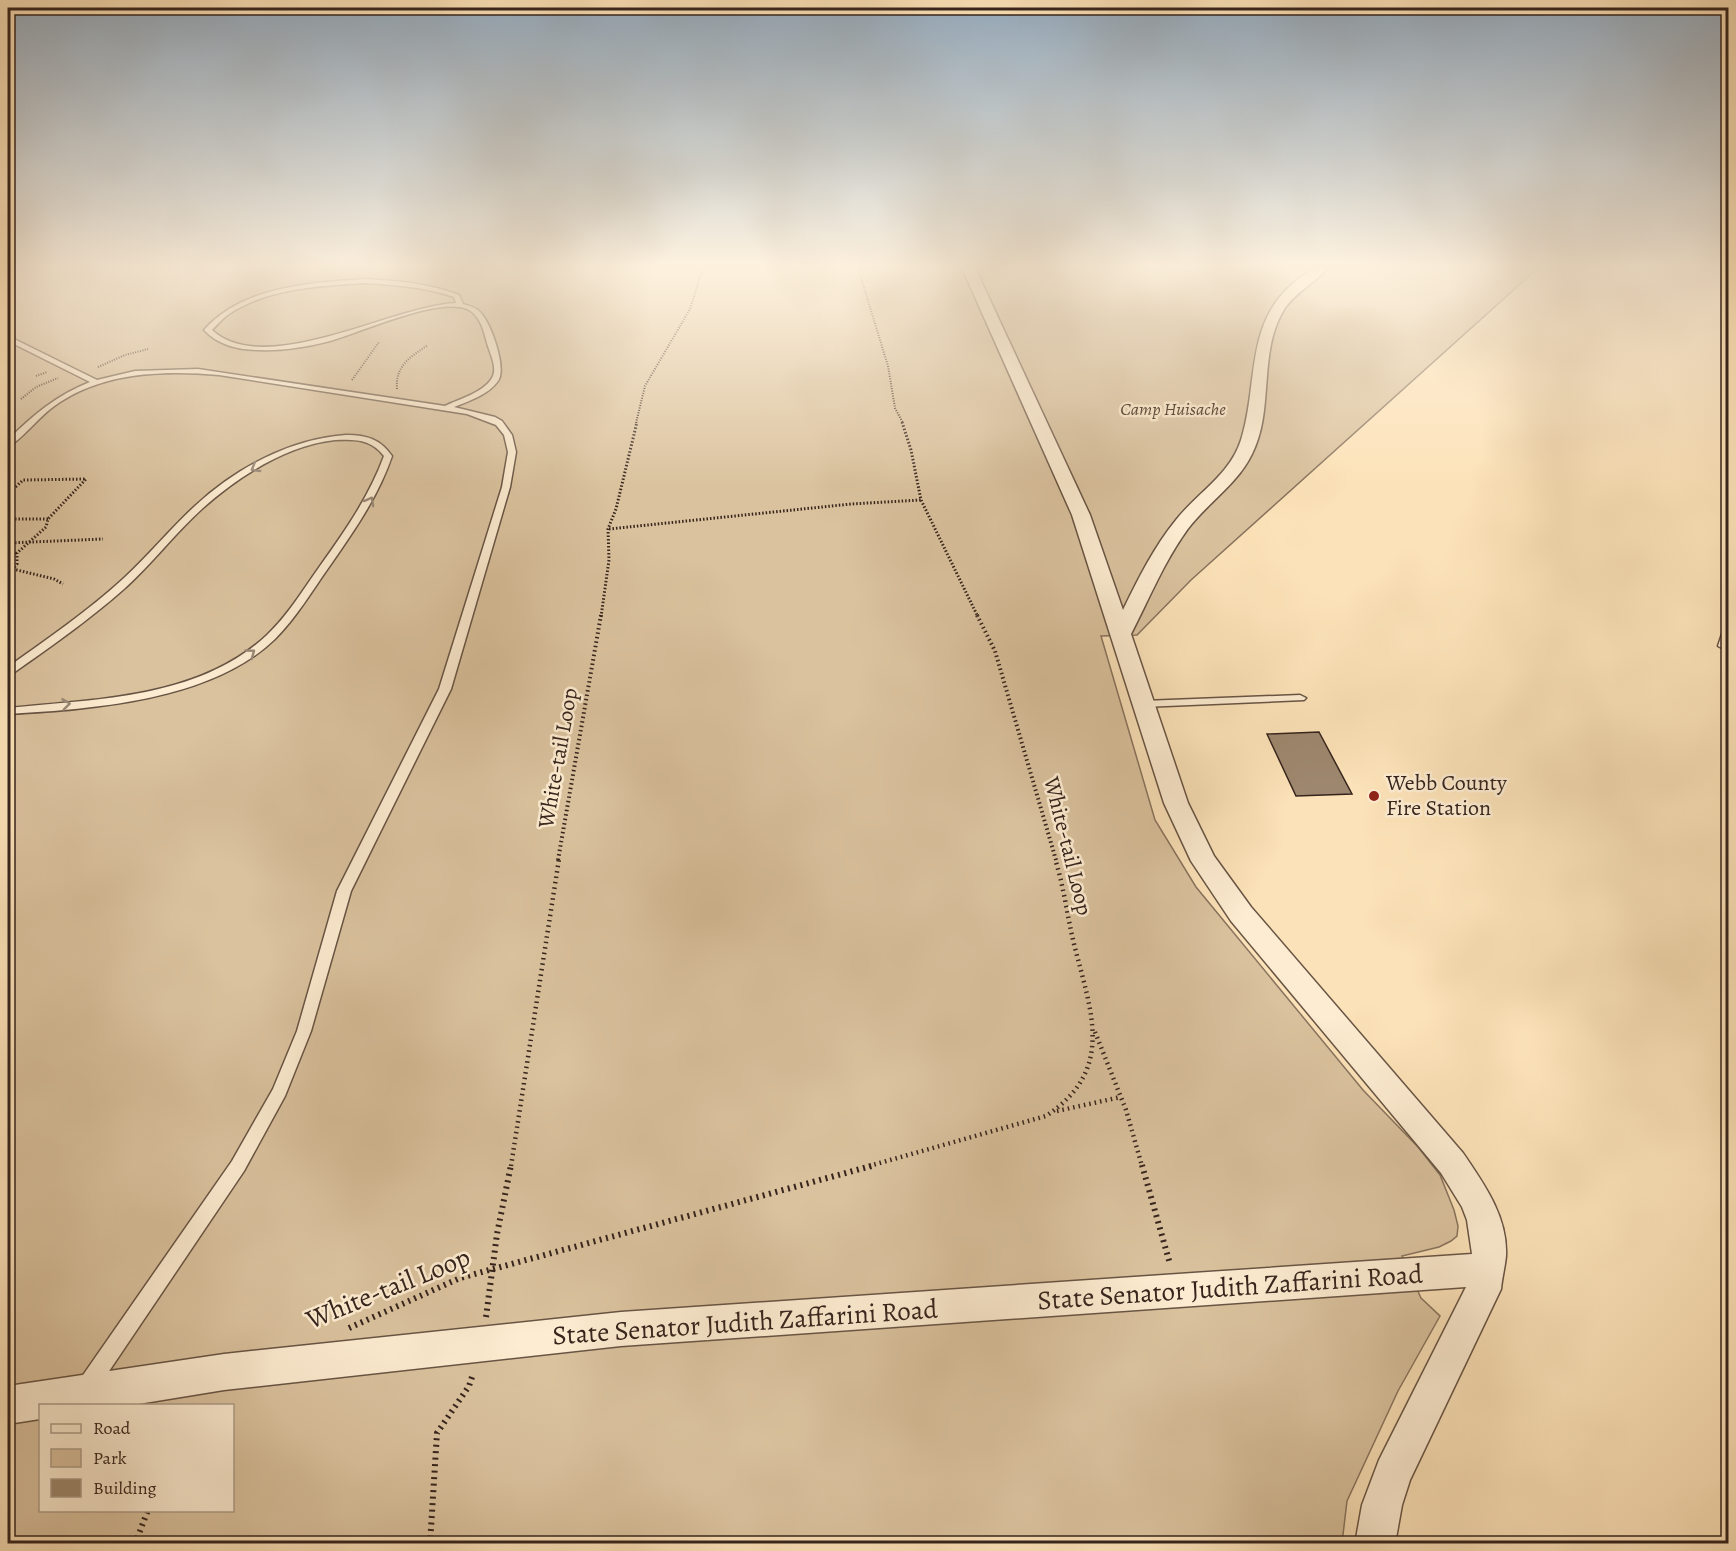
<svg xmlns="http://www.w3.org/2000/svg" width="1736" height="1551" font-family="Alegreya,serif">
	<rect width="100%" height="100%" fill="#fce2b8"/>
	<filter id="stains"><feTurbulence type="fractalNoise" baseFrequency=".00333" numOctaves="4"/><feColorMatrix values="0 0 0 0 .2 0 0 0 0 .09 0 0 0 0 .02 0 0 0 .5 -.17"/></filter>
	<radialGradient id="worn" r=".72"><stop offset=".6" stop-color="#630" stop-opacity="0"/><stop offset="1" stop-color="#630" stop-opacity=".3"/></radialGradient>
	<path fill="#dac29e" stroke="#88735e" stroke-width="1.5" fill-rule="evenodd" d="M8,268H1538L1191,580L1137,635L1101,636L1155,820L1196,887L1363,1090L1418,1147L1440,1175L1454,1210L1458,1226L1457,1236L1451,1241L1439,1247L1402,1256L1421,1298L1440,1316L1398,1391L1347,1501L1342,1543L8,1544ZM40,1406H232V1510H40Z"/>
	<path fill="#9d876e" stroke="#36241d" stroke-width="1.5" d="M1319,732L1352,794L1296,796L1267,734Z"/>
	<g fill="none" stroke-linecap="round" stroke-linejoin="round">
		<defs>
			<g id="lane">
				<path d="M365,279C398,281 428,283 459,295L463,304C470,306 475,307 480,312C491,323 507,368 498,381C488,395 469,401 454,407L495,417L502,421L512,435L516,452L510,487L451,689L351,891L311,1031L285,1096L244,1171L95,1392L88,1394L81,1392L79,1385L81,1378L232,1161L273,1089L297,1031L337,891L439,689L502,487L508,452L504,435L496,425L467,414L219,375C163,370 100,372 53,407C39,417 21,440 8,447V440C33,415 57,395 90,382L8,341V336L97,380L135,371L198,369L445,406C459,399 483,393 492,378C498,368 490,354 487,343C484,331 480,315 467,309C437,297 362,332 330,341C307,347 283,351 258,350C238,350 218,345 204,330C243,286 310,283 365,279ZM365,283C396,285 425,287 454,297L456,303C392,306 265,379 212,330C217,325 223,318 229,314C268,288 320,286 365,283Z"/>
				<path d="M346,435C367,435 380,439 392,456C378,497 354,531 329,567C312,591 296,618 275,639C211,701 92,709 8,714V708C95,699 199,699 267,635C288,615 303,590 320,566C345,531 369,497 384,456C371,439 355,439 335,440C287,445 239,476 203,508C175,533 152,564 124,589C89,620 50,647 12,674L8,675V667C47,639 88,611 124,578C149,555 170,529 195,506C236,468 290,439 346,435Z"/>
				<path d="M1728,628V651L1718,646L1723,631Z"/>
				<path d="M1300,695L1306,698L1304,700L1143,707L1137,704L1143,701Z"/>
			</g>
			<path id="street" d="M962,268H975L1090,515L1123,610C1138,579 1154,547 1176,520C1197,493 1230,475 1241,440C1258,388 1245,328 1289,287C1302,275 1311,268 1328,268C1315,283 1297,291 1285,308C1257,352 1275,409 1252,454C1237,485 1207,503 1187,530C1164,562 1149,599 1131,634L1188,803L1214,856L1251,907L1463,1153C1484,1184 1508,1217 1506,1256C1505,1267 1502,1278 1501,1289L1410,1480L1402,1505L1395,1544H1355L1362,1505L1379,1460L1466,1287L621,1346L224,1390L126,1406H40V1419L8,1424V1386L224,1354L621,1312L1472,1254L1467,1220L1462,1207L1441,1173L1231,921L1191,861L1164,803L1072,515Z"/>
		</defs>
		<use href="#lane" stroke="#685444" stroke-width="3"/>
		<use href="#street" stroke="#685444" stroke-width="3"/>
		<g stroke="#36241d" stroke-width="2" stroke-dasharray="1 1.5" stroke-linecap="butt">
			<path d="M858,268L888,366L895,408L903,423"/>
			<path d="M8,277L15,272"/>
			<path d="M98,367L125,355L148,349"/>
			<path d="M36,376L47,372"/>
			<path d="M352,380L379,342"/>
			<path d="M397,389C395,366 410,357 428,345"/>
			<path d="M21,399L36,387L58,378"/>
			<path d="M636,423L645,386L690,309L703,268"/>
		</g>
		<g stroke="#36241d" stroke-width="3" stroke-dasharray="1.5 2" stroke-linecap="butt">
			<path d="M902,422L911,450L921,500L978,617"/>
			<path d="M8,494L23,480L86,479L48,519L46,527L17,553V564L13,569L54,579L63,584"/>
			<path d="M8,519H48"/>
			<path d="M609,529L851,504L921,500"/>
			<path d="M8,543L103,539"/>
			<path d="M8,555L17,553"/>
			<path d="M601,617L609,560L608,529L616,509L637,422"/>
		</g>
		<g stroke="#36241d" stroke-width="4" stroke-dasharray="1.5 3" stroke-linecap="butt">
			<path d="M977,615L995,651L1056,860"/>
			<path d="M558,860L601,615"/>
		</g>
		<g stroke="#36241d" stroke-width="4.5" stroke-dasharray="1.5 4" stroke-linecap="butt">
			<path d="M1095,1032L1126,1110L1142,1166"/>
			<path d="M1057,1111L1121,1097"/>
			<path d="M511,1166L559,859"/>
			<path d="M869,1166L1046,1116C1116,1069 1091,1012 1074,944C1067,915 1064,887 1055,859"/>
		</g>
		<g stroke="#36241d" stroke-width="6" stroke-dasharray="2 4.5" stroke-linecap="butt">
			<path d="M1142,1165L1170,1264"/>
			<path d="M486,1317L497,1234L511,1165"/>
			<path d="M349,1328L460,1278L875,1165"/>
			<path d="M135,1544L148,1510"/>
			<path d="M430,1544L437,1433L469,1386L473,1374"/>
		</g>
		<use href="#lane" fill="#fdecd1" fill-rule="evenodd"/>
		<use href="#street" fill="#fdecd1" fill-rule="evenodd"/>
	</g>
	<defs><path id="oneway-chevron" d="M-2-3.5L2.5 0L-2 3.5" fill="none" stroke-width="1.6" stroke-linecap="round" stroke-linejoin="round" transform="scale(1.5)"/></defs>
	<g stroke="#9a8877">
		<use href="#oneway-chevron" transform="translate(255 468) rotate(149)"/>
		<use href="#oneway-chevron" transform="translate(370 501) rotate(-61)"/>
		<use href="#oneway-chevron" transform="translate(251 653) rotate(-36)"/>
		<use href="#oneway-chevron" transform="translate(66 704) rotate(-7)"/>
	</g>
	<linearGradient id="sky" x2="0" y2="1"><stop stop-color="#95acc0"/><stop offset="0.55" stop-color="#fef2df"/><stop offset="1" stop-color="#fef2df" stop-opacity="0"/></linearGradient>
	<rect width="1736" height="485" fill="url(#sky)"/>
	<circle fill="#8f2418" stroke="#fdecd1" stroke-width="2" cx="1374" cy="796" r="6"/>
	<g text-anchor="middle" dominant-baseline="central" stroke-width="5" stroke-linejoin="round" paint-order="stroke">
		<g font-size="18" font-style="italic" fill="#5f4c3d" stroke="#fdecd1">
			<text x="1173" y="409">Camp Huisache</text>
		</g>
		<g font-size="22" fill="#36241d" stroke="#fdecd1">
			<text transform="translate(558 758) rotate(-80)">White-tail Loop</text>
			<text transform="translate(1068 846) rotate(76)">White-tail Loop</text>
		</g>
		<g font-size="22" fill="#36241d" stroke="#fdecd1" text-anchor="start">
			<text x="1386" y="783">Webb County<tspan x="1386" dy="25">Fire Station</tspan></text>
		</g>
		<g font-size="27" fill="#36241d" stroke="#fdecd1">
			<text transform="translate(1230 1287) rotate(-4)">State Senator Judith Zaffarini Road</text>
			<text transform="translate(388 1288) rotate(-22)">White-tail Loop</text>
			<text transform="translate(745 1322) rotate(-4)">State Senator Judith Zaffarini Road</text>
		</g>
	</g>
	<rect width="1736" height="1551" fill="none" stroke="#fce2b8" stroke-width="30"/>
	<rect x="9" y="9" width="1718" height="1533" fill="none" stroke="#36241d" stroke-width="3"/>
	<rect x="15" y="15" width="1706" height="1521" fill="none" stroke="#36241d" stroke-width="1.5"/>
	<rect x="39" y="1404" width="195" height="108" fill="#fdecd1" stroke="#ad9c89" stroke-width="1.5"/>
	<rect x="51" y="1424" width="30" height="9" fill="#fdecd1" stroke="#ad9c89" stroke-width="1.5"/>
	<text x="93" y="1434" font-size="18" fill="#36241d">Road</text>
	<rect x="51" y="1449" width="30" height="18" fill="#dac29e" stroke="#ad9c89" stroke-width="1.5"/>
	<text x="93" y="1464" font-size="18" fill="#36241d">Park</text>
	<rect x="51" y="1479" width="30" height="18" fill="#9d876e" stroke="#ad9c89" stroke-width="1.5"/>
	<text x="93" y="1494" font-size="18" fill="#36241d">Building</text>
	<rect width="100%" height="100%" filter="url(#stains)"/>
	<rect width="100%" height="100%" fill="url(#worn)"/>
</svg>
